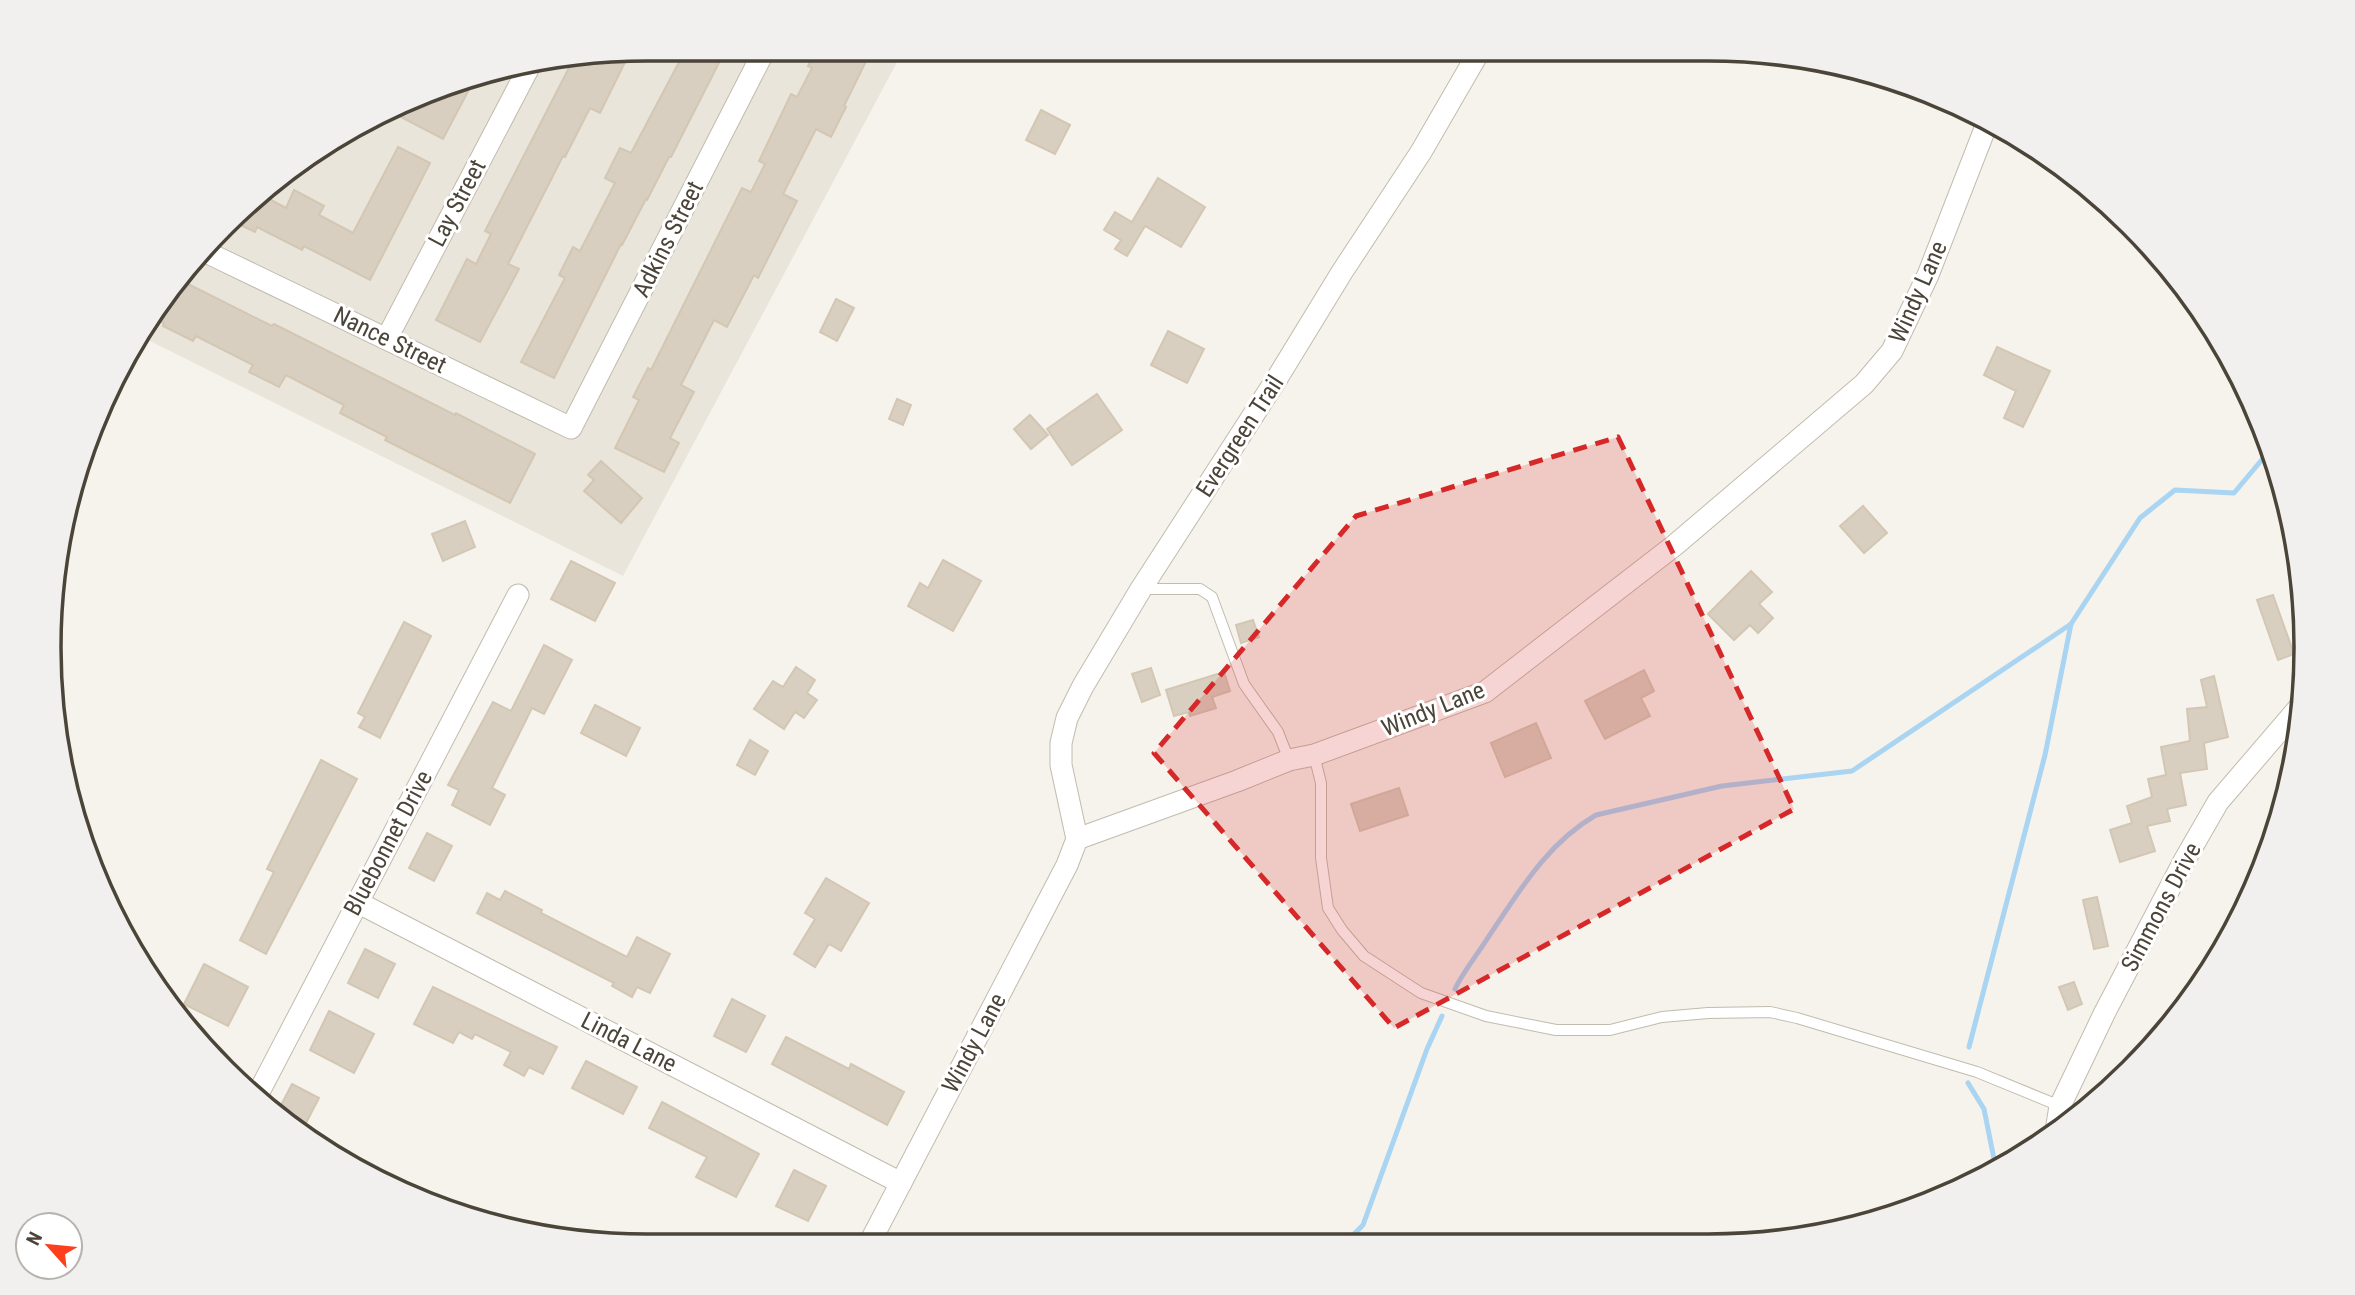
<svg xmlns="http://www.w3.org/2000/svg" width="2355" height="1295" font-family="'Roboto Condensed',sans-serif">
	<rect width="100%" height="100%" fill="#f6f3ec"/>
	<path fill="#eae5da" d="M648,49H904L623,576L140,336L150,315L283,173L455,81Z"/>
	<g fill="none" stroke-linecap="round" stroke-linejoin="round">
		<g stroke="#a9d4f2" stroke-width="5">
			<path d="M1455,989C1463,972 1477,955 1487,939C1519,892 1546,844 1596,815L1722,786L1852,771L2071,624"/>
			<path d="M1969,1047L2045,755L2071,624L2140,518L2175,490L2234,493L2270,450"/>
			<path d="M1968,1083L1984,1109L1996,1169"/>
			<path d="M1346,1242L1363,1225L1427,1049L1442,1016"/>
		</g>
	</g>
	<g fill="#d8cfc1" stroke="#d3c7b4" stroke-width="2">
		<path d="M686,49H726L671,157H669L647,200L646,199L622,245L621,244L554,378L521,362L565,278L559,275L573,247L580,251L615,183L605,178L620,148L631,153Z"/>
		<path d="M816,49H872L844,106L846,107L831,137L816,129L783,194L797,201L758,278L754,275L727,327L714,320L681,385L694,392L670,438L679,443L664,472L615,448L639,400L633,397L648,368L651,370L742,188L751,192L765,164L759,161L791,94L797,97L812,68L808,66Z"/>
		<path d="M630,52L600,113L590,108L565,157L563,156L508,264L519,269L480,342L436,320L467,259L476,264L491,234L485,231L572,62Z"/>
		<path d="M475,78L443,139L401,117L406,107L438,90L455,81Z"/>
		<path d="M1041,110L1070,125L1055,154L1026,140Z"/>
		<path d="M398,147L430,163L370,280L304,246L302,250L257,227L255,232L236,223L262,195L286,208L294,190L324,206L319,215L353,233Z"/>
		<path d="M1158,178L1205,207L1181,247L1145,226L1127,256L1115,249L1121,240L1104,230L1115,212L1132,222Z"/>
		<path d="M182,281L272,326L274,324L455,415L456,413L535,454L510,503L385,440L387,437L340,413L344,405L286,375L279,387L249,372L253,365L196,336L193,341L163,326L164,323L149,316Z"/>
		<path d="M836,299L854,308L837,341L820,332Z"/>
		<path d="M1168,331L1204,349L1187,383L1151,365Z"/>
		<path d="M1997,347L2050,371L2023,427L2004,418L2016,391L1984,375Z"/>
		<path d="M1097,394L1122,430L1072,465L1047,429Z"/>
		<path d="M897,399L911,405L903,425L889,419Z"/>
		<path d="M1030,415L1048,435L1031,449L1014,429Z"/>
		<path d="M601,461L642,498L621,523L584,491L594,480L588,475Z"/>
		<path d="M1863,506L1887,533L1864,553L1840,526Z"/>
		<path d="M465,521L475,547L443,561L432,534Z"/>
		<path d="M943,560L981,581L953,631L908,606L920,583L928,588Z"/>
		<path d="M571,561L615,583L595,621L551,599Z"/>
		<path d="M1751,571L1772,592L1759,604L1773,618L1758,633L1750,625L1734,640L1708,614Z"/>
		<path d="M2273,595L2294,654L2278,660L2257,600Z"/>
		<path d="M1253,620L1259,637L1241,643L1236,625Z"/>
		<path d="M404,622L431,636L380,738L359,727L365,717L358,713Z"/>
		<path d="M544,645L572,660L544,714L532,708L492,788L505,795L490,825L452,805L459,790L448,785L493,702L511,711Z"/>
		<path d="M796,667L815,680L807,693L817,700L804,718L795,712L784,729L754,709L773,681L783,687Z"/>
		<path d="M1151,668L1160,695L1142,702L1132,674Z"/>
		<path d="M1644,670L1654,691L1641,698L1650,716L1605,739L1585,701Z"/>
		<path d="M1224,672L1230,691L1212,697L1216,708L1190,716L1189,712L1174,716L1166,690Z"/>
		<path d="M2214,676L2228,737L2204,743L2207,769L2180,773L2186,805L2167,809L2170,821L2147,826L2155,851L2120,862L2110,830L2132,823L2127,806L2152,797L2148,779L2166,775L2161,747L2190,741L2187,709L2207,707L2201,680Z"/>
		<path d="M595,705L640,728L626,756L581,733Z"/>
		<path d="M1536,723L1551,758L1505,777L1491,743Z"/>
		<path d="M750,740L768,751L755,775L737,765Z"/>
		<path d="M321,760L357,779L266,954L240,940L274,872L267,869Z"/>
		<path d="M1399,788L1408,815L1360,831L1351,804Z"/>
		<path d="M427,833L452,846L434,881L409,868Z"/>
		<path d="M826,878L869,903L841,951L829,944L815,967L794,954L815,919L805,913Z"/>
		<path d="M505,891L542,910L541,913L627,957L637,937L670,954L650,993L637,987L632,997L612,986L614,983L477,913L487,893L500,900Z"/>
		<path d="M2097,897L2108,946L2094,949L2083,900Z"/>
		<path d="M365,949L395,964L378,998L348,983Z"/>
		<path d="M204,964L248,987L228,1026L184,1004Z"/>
		<path d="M2074,982L2082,1004L2068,1010L2059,987Z"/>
		<path d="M433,987L557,1047L543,1074L529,1067L524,1076L504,1065L511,1052L475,1034L472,1039L459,1032L453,1043L414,1024Z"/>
		<path d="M732,999L765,1016L746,1052L714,1036Z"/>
		<path d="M329,1011L374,1034L354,1073L310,1050Z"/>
		<path d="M786,1037L849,1069L851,1064L904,1092L887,1125L772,1064Z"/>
		<path d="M586,1061L637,1087L623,1114L572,1088Z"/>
		<path d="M292,1084L319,1098L303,1129L279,1109Z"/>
		<path d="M662,1102L759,1154L736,1197L696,1177L707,1157L649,1128Z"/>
		<path d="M794,1170L826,1186L808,1221L776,1206Z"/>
	</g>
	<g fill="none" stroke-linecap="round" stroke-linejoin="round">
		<defs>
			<g id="lane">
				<path d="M1141,589H1200L1212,597L1244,684L1278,732L1289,760"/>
				<path d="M1314,755L1321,783V858L1328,908L1342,930L1364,956L1421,993L1486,1016L1556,1030H1610L1662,1017L1708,1013L1770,1012L1797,1018L1977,1072L2060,1106"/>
			</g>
			<g id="street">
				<path d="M208,253L571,428L765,49"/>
				<path d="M387,338L528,69"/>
				<path d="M1077,839L1061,765V743L1067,718L1083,686L1141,589L1276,380L1342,272L1421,152L1480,50"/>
				<path d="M357,902L901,1183"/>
				<path d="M259,1092L518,595"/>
				<path d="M2056,1131L2060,1106L2105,1012L2184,861L2218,802L2302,704"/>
				<path d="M869,1244L1067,865L1077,839L1237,781L1289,760L1314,755L1485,692L1675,545L1864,384L1892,351L1928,275L1988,121"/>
			</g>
		</defs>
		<use href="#lane" stroke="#c2bbae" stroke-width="12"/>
		<use href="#street" stroke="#c2bbae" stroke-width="23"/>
		<use href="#lane" stroke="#fff" stroke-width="10"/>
		<use href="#street" stroke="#fff" stroke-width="21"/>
	</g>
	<path fill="#d62828" fill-opacity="0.2" stroke="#d62828" stroke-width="5" stroke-dasharray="14 9" stroke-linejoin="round" d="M1618,437L1794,809L1394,1028L1154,753L1356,516Z"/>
	<g text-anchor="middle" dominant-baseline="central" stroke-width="6" stroke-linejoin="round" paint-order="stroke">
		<g font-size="24" fill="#4b4439" stroke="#fff">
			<text transform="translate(457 203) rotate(-62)">Lay Street</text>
			<text transform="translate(668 239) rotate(-63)">Adkins Street</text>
			<text transform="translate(1918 292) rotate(-66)">Windy Lane</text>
			<text transform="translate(390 340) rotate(26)">Nance Street</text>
			<text transform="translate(1240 436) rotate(-57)">Evergreen Trail</text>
			<text transform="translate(1433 709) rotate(-22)">Windy Lane</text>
			<text transform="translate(388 843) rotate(-62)">Bluebonnet Drive</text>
			<text transform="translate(2161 907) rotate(-62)">Simmons Drive</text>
			<text transform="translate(629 1042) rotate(27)">Linda Lane</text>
			<text transform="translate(974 1043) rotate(-62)">Windy Lane</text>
		</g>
	</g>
	<path d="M0 0H2355V1295H0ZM647 61H1708A586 586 0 0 1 2294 647V648A586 586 0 0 1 1708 1234H647A586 586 0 0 1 61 648V647A586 586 0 0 1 647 61Z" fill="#f1f0ef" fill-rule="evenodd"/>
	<path fill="none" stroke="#4b4439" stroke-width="3.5" d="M647 61H1708A586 586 0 0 1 2294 647V648A586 586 0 0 1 1708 1234H647A586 586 0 0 1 61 648V647A586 586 0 0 1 647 61Z"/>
	<g transform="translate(49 1246) rotate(297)"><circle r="33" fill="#ffffff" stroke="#b7b4b0" stroke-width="2"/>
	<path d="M0-5L12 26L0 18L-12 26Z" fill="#fc3f1d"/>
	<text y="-10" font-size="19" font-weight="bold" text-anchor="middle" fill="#4b4439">N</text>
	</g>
</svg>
